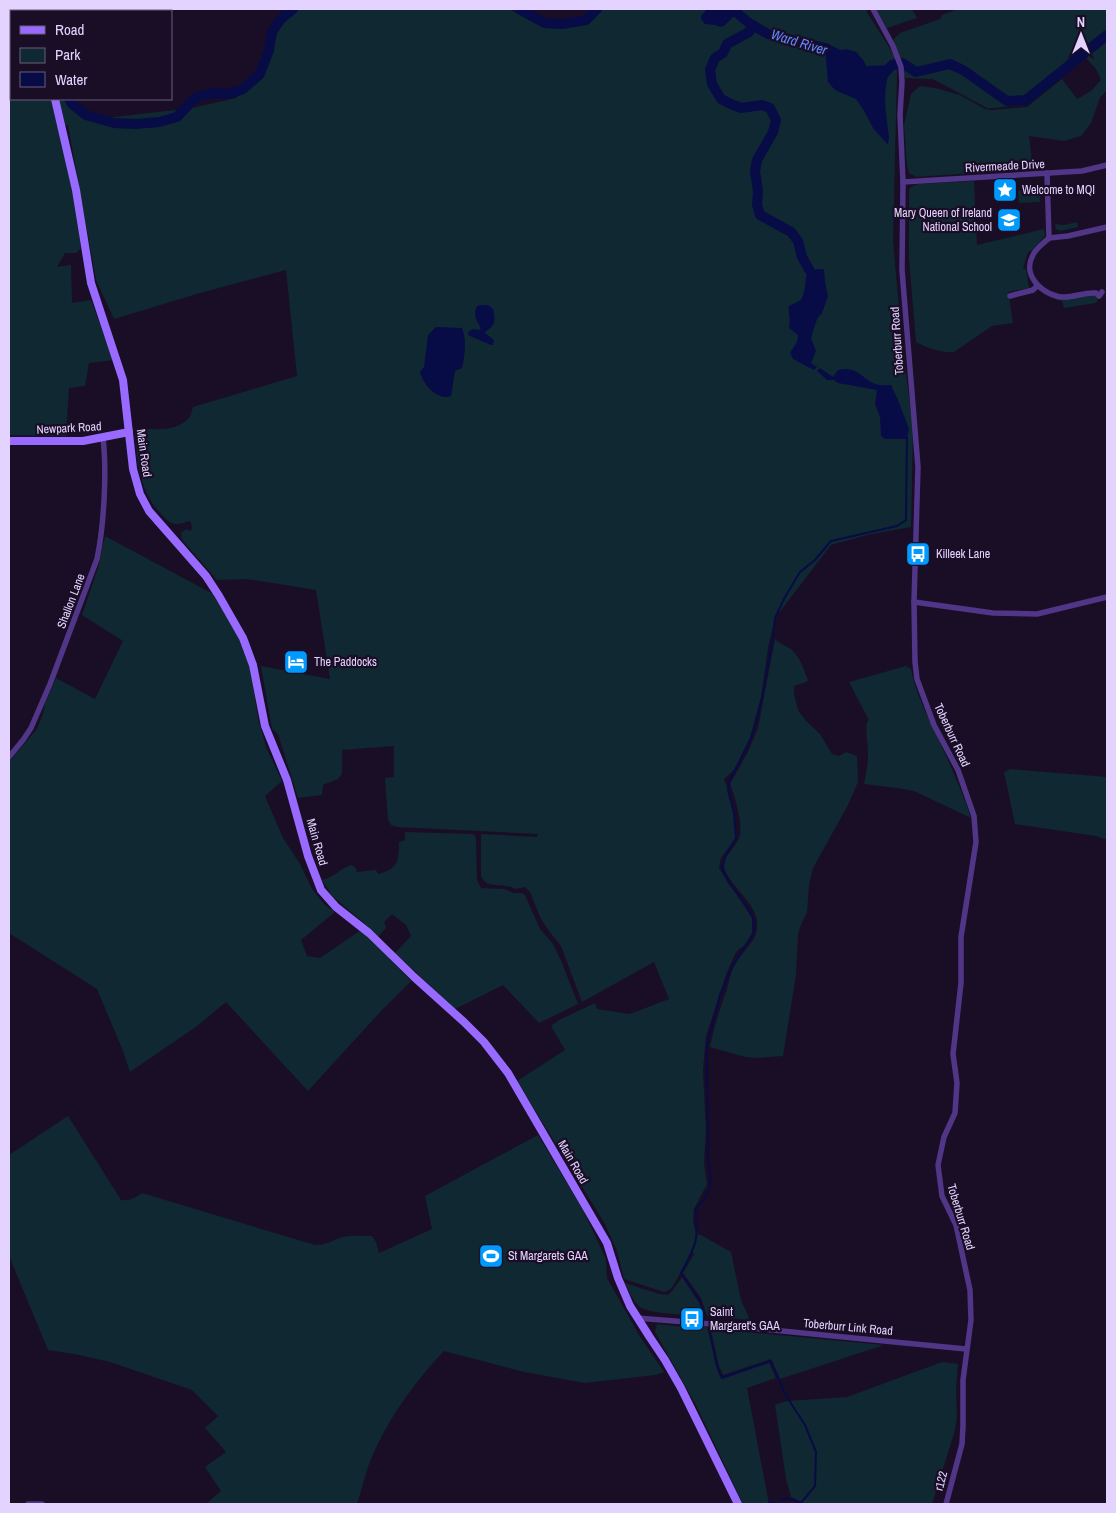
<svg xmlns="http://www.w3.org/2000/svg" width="1116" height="1513" font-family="'Archivo Narrow',sans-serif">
	<rect width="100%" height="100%" fill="#190e26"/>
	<g fill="#102831">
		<path d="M299,9H507L551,25L581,19L590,9H865L894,55L897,72L893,241L902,341L913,429L911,527L867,535L831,545L775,618L768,648L761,697L750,738L736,768L724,779L732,802L737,836L721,858L719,868L752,918V932L750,940L744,946L739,949L735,954L727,972L706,1036L703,1070L706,1131L704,1163L707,1184L694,1209L693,1221L696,1234L701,1235L731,1252L741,1300L750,1320L707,1316L701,1298L683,1273L694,1254L692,1252L673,1286L669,1290L664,1292L624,1279L617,1251L605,1224L517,1081L565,1050L551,1026L559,1020L595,1003L597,1009L630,1014L669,999L654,962L582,1002L561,946L549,931L540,917L530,892L525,887L515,889C504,882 486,890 481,876V834L537,837L538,834L397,827L391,825L388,820L385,778L394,777V746L342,750V774L338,779L323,785L322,795L298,798L278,734L272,729L261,666L330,679L316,590L247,579L217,580L182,540L181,533L186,529L191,531L192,527L190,521C185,522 179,525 175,524C169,523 166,519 162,515C139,492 137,460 135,428C152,429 176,433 189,418C191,415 192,410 193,407L297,376L286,270L200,293L114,319L96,280L68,125H65L59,99H67C75,110 86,115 98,119L192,108L236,98L259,74L278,24Z"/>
		<path d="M876,9H912L917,18L887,28Z"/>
		<path d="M958,9H1107V33L1024,99L1023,104L996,108H987L933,79L905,78L902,63L893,40L900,33L940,19L942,15Z"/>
		<path d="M11,13V83L9,86V14Z"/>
		<path d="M1107,41V90L1100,98L1091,123L1081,136L1064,141L1029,136L1033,169L916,177L909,173L907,166L904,125L911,94L920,86L935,88L960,95L985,109L992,110L1027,107L1062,79L1077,99L1091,91L1101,80L1096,69L1086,58Z"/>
		<path d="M11,93V99H51L69,173L75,206L81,248L76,253H65L57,267L71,265L72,303L91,300L113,360L89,363L85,386L69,388L66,436L9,435V94Z"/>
		<path d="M974,181L977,245L1044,229L1045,236L1031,251L1028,252L1023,268L1026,269L1029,288L1008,292L1013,323L992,326L954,352C939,353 928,348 916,342L909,259V190L911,187L918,184Z"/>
		<path d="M1039,189L1040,202L1019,203L1018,191Z"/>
		<path d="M1077,222L1078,227L1060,231L1056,229L1055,224L1064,225Z"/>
		<path d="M1093,294L1098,299L1096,303L1064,308L1062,301L1056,300L1057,298Z"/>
		<path d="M105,536L215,595L242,642L248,658L253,684L258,718L266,747L282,781L265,796L283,838L300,864L312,889L325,905L335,912L301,940L307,956L320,958L361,930L411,981L382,1010L308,1091L226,1002L197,1026L130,1072L123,1051L97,989L9,933V762L31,736L37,729L43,714L45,703L56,678L95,699L123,641L82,615L98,568Z"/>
		<path d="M775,639C780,644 787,646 792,650C800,657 804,670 808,680L806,682L794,686V694L798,710L806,721L820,734L832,754L839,756L846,752L857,756L858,782L847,807L813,868L809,885L807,912L802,922L798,934L796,975L783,1056L757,1058L745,1057L710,1047C714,1027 720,1008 727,989C729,980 731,971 736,963C745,947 762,939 756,917C751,897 724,882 723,861C728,854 735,847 739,838C744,827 735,796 730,784L748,752L758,728Z"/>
		<path d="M906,666L911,669C916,694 927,716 938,738C950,765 962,790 971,818L914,791L897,788L864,784C866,774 868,765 868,755C868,743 865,733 867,722L869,720L849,682Z"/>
		<path d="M1010,769L1107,777V840L1096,836L1015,824L1004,772Z"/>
		<path d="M405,832L473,834L476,837L477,880L481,888L504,889L514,893H521L525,895L540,929L553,944L562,963L578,1004L539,1023L503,985L455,1009L395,953L411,936L406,925L392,914L384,922L386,928L378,937L363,922L332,896L322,880C334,878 341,867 352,865L356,868L357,872L376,870L378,874C398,869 399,861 399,842L405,840Z"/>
		<path d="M68,1116L121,1200C130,1201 135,1198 142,1193L315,1245C328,1245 332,1240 343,1237C352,1235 363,1236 372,1236L376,1242L379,1253L432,1229L425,1196L538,1135L583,1210L606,1259L607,1278L639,1335L664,1372L655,1375L585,1383L524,1372L444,1351C413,1384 384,1424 368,1467C364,1479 361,1492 357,1504H206L221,1491L205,1467L226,1452L205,1428L218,1416L192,1390L110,1362L74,1354L48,1350L9,1256V1155Z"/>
		<path d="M682,1277L699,1302L704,1316C691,1315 649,1314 640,1307C633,1302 629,1290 625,1283L659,1294L668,1295L672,1291Z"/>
		<path d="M657,1324L695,1328L707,1327L718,1372L721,1378L769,1363L776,1378L747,1388L769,1504H743L696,1405L655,1332Z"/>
		<path d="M710,1327L734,1331L884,1345L780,1379L771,1359L723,1375L719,1366Z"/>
		<path d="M942,1362L958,1364L956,1390L957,1417L955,1430L932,1504H801L802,1502L791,1497L786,1479L775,1405L787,1401L847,1397Z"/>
	</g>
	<g fill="#070c46">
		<path d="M707,9H737L744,15L740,20L737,17H733L724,26L720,27L715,25L705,24L701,19V16Z"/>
		<path d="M825,48L836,51L846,49L856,52L864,61L866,66L892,65C881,89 886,112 889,137L888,145L873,128L863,109L856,99L835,90L828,82Z"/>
		<path d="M819,269H824L825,282L828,296L822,313L817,319L811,338L816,351L811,363L817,367L814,370L793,359L790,353C793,347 798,344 798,335L789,328C791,320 788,313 789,306L801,300C802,297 803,295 804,292C808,278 801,273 819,269Z"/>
		<path d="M480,305H488L493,309C496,321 495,326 485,332V333L494,340L493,345H491L468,335L469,331L473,329L479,330L481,328C476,321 473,314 477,306Z"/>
		<path d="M436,327L462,328C467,340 465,355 462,368L455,371L451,396C437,401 423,384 420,372L424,367L428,335Z"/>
		<path d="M820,368L833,377L838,370C859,365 862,381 879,385C883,386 887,385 891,385L898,400L909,429L907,439H885L881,436L880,417L875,404L877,390L838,383L834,380H827L817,371Z"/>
	</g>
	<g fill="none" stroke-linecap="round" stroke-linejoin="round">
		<g stroke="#070c46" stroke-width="2">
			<path d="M704,1315L700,1302L681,1273C695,1247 700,1239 695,1209C715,1191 711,1182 708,1157L707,1045L720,995L732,967L754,932L753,918L746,905L729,883L722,869L726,855L736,838L734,813L728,790L730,780L751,738L762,699L773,637L775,618L785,597L800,572L815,560L831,541L897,526L906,520L907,438"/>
			<path d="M710,1333L717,1366L722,1378L771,1361L785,1394L805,1425L816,1452L815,1486L800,1504"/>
			<path d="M780,1500L790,1499L800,1502"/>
			<path d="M770,1504L769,1502H774"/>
		</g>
		<g stroke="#070c46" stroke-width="10">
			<path d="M519,9L545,23L562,24L586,20L597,9"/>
			<path d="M720,9L736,12L749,23L768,34L825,48L837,54"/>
			<path d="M753,25L749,32L727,44L723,53L715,58L710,70L712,84L721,99L731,104L741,108L762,105L770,108L776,120L773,132L757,160L755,171L758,191L757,205L760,215L791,232L798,241L802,257L810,271"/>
			<path d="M883,75L892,65L902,63L916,72L950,64L963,70L1007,101L1026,100L1107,35"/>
			<path d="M9,93L11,91"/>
			<path d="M69,99L72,104L86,115L114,123L135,124L159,122L177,117L195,98L211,93L229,94L243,89L260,74L269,50L272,32L281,19L293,9"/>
		</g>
		<g stroke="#513688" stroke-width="5.5">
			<path d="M873,9L893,46L901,67L902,82L900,115L903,182L902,270L918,467L914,602L915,662L917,679L934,725L958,770L974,816L976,842L961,937V983L953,1054L957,1083L955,1113L944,1137L938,1165L942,1196L956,1225L970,1290L971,1320L963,1380V1426L962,1444L946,1504"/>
			<path d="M1047,173L1049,238L1068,236L1107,227"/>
			<path d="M903,182L1082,171L1107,165"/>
			<path d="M1049,238C1044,243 1036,248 1033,255C1021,276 1044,297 1065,297C1075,297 1085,292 1096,293L1099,296L1102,292"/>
			<path d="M1010,296L1033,290L1037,286"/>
			<path d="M914,602L993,613L1037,614L1107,597"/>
			<path d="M9,757L23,740L31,728L50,684L97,559C104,525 107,472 103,438"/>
			<path d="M637,1318L711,1324L966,1349"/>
			<path d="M28,1504H42"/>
		</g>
		<g stroke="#996aff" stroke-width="8">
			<path d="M45,11V9"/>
			<path d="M55,99L76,190L91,283L123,380L133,469L140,494L149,511L206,576L219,596L243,638L253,665L265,726L287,780L308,856L321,890L336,907L369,933L414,977L464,1022L484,1042L508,1073L607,1243L618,1278L630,1306L649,1336L665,1360L681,1388L738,1504"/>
			<path d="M9,441H83L129,432"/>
		</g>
	</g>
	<defs>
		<symbol id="sight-square" viewBox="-11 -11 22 22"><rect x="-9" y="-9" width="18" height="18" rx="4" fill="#009afe" stroke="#190e26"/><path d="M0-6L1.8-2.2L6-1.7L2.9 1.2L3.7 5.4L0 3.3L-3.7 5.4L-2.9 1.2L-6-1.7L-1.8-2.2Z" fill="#fff"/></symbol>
		<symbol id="school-square" viewBox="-11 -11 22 22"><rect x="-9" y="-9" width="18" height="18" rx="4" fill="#009afe" stroke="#190e26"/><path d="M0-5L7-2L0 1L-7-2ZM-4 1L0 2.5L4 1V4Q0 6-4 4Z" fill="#fff"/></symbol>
		<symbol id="bus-square" viewBox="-11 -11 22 22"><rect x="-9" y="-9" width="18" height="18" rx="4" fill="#009afe" stroke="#190e26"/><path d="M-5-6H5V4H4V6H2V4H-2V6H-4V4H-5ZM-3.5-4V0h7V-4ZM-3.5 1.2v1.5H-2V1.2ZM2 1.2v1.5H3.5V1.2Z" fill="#fff"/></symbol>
		<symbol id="hotel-square" viewBox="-11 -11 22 22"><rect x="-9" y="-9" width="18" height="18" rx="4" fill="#009afe" stroke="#190e26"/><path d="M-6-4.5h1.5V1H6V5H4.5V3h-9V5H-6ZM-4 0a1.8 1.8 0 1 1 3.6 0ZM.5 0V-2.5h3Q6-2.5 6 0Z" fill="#fff"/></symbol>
		<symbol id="stadium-square" viewBox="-11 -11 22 22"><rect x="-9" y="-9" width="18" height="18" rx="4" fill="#009afe" stroke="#190e26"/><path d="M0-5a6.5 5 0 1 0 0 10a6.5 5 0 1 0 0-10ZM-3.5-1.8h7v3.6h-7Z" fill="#fff"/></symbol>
	</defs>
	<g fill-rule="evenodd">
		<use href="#sight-square" x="991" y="176" width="28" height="28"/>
		<use href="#school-square" x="995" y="206" width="28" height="28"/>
		<use href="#bus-square" x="904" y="540" width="28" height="28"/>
		<use href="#hotel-square" x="282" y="648" width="28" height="28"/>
		<use href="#stadium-square" x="477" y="1242" width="28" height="28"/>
		<use href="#bus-square" x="678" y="1305" width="28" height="28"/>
	</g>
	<g text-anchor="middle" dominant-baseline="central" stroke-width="4.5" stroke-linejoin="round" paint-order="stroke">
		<g font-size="12" fill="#e5d3ff" stroke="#190e26">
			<text transform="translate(1005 166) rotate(-3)">Rivermeade Drive</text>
			<text transform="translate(897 341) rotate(-94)">Toberburr Road</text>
			<text transform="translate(69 428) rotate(-3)">Newpark Road</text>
			<text transform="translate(144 453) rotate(82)">Main Road</text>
			<text transform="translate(71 601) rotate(-69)">Shallon Lane</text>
			<text transform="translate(952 735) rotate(65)">Toberburr Road</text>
			<text transform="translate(317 842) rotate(74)">Main Road</text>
			<text transform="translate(573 1162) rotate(60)">Main Road</text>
			<text transform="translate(961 1217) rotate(73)">Toberburr Road</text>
			<text transform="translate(848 1327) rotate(5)">Toberburr Link Road</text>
			<text transform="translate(941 1481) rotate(-75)">r122</text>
		</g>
		<g font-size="12" fill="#e5d3ff" stroke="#190e26" text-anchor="start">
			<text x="1022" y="190">Welcome to MQI</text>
			<text x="992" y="213" text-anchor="end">Mary Queen of Ireland<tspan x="992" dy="14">National School</tspan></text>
			<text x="936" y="554">Killeek Lane</text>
			<text x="314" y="662">The Paddocks</text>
			<text x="508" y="1256">St Margarets GAA</text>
			<text x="710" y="1312">Saint<tspan x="710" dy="14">Margaret's GAA</tspan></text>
		</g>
		<g font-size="14" font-style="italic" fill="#6188ff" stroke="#190e26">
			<text transform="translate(799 42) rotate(17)">Ward River</text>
		</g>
	</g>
	<rect width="1116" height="1513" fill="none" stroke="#e5d3ff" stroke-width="20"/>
	<rect x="10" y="10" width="162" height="90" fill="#190e26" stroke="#6b5d7d"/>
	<rect x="20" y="26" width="25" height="8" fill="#996aff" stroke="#6b5d7d"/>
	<text x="55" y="35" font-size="15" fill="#e5d3ff">Road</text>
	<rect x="20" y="48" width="25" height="15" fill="#102831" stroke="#6b5d7d"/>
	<text x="55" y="60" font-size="15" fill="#e5d3ff">Park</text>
	<rect x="20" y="72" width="25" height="15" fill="#070c46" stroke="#6b5d7d"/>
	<text x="55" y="85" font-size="15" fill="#e5d3ff">Water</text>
	<g transform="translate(1081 35)" stroke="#190e26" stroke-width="4" paint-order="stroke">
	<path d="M0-4L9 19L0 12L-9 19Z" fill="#e5d3ff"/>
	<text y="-8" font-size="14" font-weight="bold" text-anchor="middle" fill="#e5d3ff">N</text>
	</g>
</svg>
